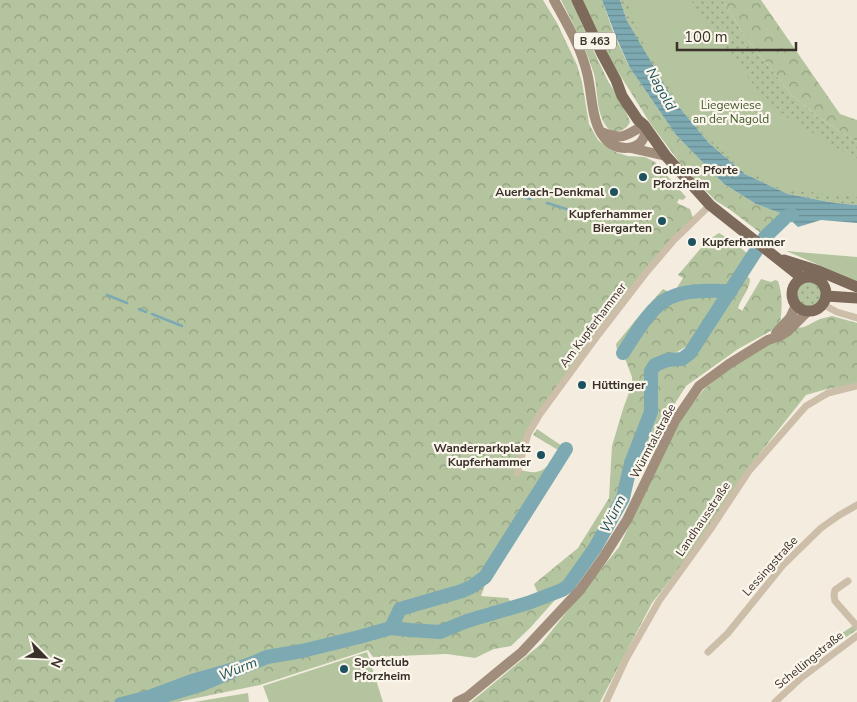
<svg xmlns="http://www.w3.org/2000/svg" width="857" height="702" font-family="'Nunito Sans',sans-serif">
	<defs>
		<pattern id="grass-dots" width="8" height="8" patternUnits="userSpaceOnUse" patternTransform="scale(1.25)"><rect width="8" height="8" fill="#b3c49e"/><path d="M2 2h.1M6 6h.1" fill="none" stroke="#93a081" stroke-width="1.8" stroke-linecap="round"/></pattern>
		<pattern id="forest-crowns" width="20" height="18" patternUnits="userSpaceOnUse" patternTransform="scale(1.25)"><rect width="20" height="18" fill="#b3c49e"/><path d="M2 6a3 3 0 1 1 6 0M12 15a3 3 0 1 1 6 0" fill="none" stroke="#93a081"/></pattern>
		<pattern id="water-rules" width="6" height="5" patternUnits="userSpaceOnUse" patternTransform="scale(1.25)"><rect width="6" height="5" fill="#7daab2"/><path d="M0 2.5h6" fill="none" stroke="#678b91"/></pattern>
	</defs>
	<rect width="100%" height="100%" fill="#f4eddf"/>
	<g fill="url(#grass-dots)">
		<path d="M620,0H723L743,34L791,94L818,117L857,142V205L835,203L788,194L745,174L709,143L674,101L632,34L627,21Z"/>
		<circle cx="809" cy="294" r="12"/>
		<path d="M854,625L857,630L835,644L818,657L815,654L835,638Z"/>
	</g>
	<g fill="url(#forest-crowns)">
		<path d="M0,0H543L557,23L577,65L582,82L589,124L598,140L608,148L618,153L628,156L645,157L655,162L686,197L683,200L679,199L677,203L690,209L693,218L546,402L516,469C522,470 530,473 536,472C547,470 554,460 558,450L533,435L537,429L568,450L567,457L487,579L481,596L508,598L515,609L550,598L555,600L530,628L511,646L494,649L475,658L447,654L373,657L368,650L260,685L177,702H0Z"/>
		<path d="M561,0H572C583,28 595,55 608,81C616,94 625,107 630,122C626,131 613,136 606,126C596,111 598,91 594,74C586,48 573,24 561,0Z"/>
		<path d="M583,0H602L615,37L630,68L676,135L724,184L756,204L785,215L762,234L729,209L716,201L686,171L650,123L610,59L592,22Z"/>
		<path d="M723,0H761L840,114L857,120V142L818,117L791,94L743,34Z"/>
		<path d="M719,233L735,243L748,254L731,284L687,346L677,352L664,355L653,360L646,369L645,382L648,404L646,418L628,453L621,478L622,496L604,528L575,572L563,585L539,596L534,584L578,548L609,498L612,446L623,409L632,384V377L626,361L617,350L616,344L639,316L663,289L673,294L683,278L678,275L707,241Z"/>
		<path d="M745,274L750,279C750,289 741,298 738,308L742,311L761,279L771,282L775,280L778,281C783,295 782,309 780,324L769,332L738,349L686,386L659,429L630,484H628L631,470L635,456L652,415L654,401L652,377L653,370L656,366L668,361L682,360L697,350L713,330L727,307L733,290Z"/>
		<path d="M832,316L857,323V384L827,389L806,395L752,463L698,544L652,603L600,702H471L541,644L619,547L665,451L683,416L704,389L729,369L796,328C806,328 811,323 820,319C824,318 828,317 832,316Z"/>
	</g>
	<g fill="#b3c49e">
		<path d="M627,0H691L709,28L758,90L785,116L833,145L857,162V196L783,190L749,172L706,137L674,96L641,39Z"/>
		<path d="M786,251L857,257V281Z"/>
		<path d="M367,652L383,702H269L263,686Z"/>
		<path d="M248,693L249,702H194Z"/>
	</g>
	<path fill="url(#water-rules)" d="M602,0H620L627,21L674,101L709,143L745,174L788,194L835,203L857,205V223L821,220L798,227L785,215L756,204L724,184L676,135L630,68L616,37Z"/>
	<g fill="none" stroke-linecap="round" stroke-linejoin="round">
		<g stroke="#7daab2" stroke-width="2.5">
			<path d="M501,190L530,199"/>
			<path d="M547,203L573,211"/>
			<path d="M107,295L127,303"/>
			<path d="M139,309L146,312"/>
			<path d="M152,314L182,326"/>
		</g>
		<path stroke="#7daab2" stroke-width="9" d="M119,702L150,694L193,678L267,657"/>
		<g stroke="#7daab2" stroke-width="14">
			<path d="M623,353C634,336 651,306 669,298C688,289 710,291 731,291"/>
			<path d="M391,628L400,609L462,591L471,587L485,577L566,449"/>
			<path d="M144,702L200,685L267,657L302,651L359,637L391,628L410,630L440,632L467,621L528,603L562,590L568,586L595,548L623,498L631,463L651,412V371L655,365L667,360L682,359L690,353L765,237L787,216L792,215"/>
		</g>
		<g stroke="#cdbeaa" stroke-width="7">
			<path d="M822,304L837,312L857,318"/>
			<path d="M517,473L528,434L540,414L598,335L645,274L674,240L710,205"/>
			<path d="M848,581L835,590L834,595L835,601L857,626"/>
			<path d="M708,652L728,633L783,565L821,528L838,516L857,505"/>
			<path d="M606,702L626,659L659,601L710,530L749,471L806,406L828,393L857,386"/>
			<path d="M775,702L801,678L857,636"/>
		</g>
		<g stroke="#a18d7b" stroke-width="10">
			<path d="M554,0C567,24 581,47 587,73C592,92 591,116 601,133C604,137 607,142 611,144C622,150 639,150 644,137C646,133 644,129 644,125C625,137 621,140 601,132"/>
			<path d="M631,148L666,156"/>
			<path d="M776,333L790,318L796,305"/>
			<path d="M457,702L467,697L522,652L580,590L603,558L627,520L675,421L699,386L729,364L768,340L780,336L788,331L808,311"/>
		</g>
		<g stroke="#7d6a5b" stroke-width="11">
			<path d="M577,0L602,54L616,80L622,96L638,120L644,125L666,156L710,205L802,278"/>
			<path d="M784,260L819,271L857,287"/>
			<circle cx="809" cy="294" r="17"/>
			<path d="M826,296L857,298"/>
		</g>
	</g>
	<g fill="#1d525e" stroke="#fbf6ec" stroke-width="2">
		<circle cx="643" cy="177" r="5"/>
		<circle cx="614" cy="192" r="5"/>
		<circle cx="662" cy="221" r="5"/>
		<circle cx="692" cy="242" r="5"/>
		<circle cx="582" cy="385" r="5"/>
		<circle cx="541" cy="455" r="5"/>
		<circle cx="344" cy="669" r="5"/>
	</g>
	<g text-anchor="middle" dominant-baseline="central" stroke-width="4.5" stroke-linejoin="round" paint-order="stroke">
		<rect fill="#fbf6ec" stroke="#746c64" stroke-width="1" x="574" y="32.5" width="42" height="17" rx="4"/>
		<g font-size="11" font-weight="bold" fill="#3a312a">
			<text x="595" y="41">B 463</text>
		</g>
		<g font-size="12" fill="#445a2d" stroke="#fbf6ec">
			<text x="731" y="105">Liegewiese<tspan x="731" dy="14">an der Nagold</tspan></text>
		</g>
		<g font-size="12" font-weight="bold" fill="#3a312a" stroke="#fbf6ec" text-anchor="start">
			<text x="653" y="170">Goldene Pforte<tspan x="653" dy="14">Pforzheim</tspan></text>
			<text x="604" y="192" text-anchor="end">Auerbach-Denkmal</text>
			<text x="652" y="214" text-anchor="end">Kupferhammer<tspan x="652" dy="14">Biergarten</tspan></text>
			<text x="702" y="242">Kupferhammer</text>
			<text x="592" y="385">Hüttinger</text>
			<text x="531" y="448" text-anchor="end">Wanderparkplatz<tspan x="531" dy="14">Kupferhammer</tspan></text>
			<text x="354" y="662">Sportclub<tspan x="354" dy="14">Pforzheim</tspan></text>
		</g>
		<g font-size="12" fill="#3a312a" stroke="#fbf6ec">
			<text transform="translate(593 325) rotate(-53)">Am Kupferhammer</text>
			<text transform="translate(653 441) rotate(-62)">Würmtalstraße</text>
			<text transform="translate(703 519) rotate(-56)">Landhausstraße</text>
			<text transform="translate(770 566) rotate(-48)">Lessingstraße</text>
			<text transform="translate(809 660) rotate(-39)">Schellingstraße</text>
		</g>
		<g font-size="14" font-style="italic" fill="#1d525e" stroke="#fbf6ec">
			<text transform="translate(661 89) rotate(61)">Nagold</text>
			<text transform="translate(613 514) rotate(-63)">Würm</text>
			<text transform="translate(238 669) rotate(-22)">Würm</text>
		</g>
	</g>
	<g transform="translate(45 657) rotate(114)" stroke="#fbf6ec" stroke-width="4" paint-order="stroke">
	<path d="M0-4L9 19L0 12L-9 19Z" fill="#3a312a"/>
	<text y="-8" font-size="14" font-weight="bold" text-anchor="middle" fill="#3a312a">N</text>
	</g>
	<path d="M677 42v8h119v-8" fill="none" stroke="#3a312a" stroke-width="2.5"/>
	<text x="684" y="42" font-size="15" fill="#3a312a" stroke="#fbf6ec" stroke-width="4" paint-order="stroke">100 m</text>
</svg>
